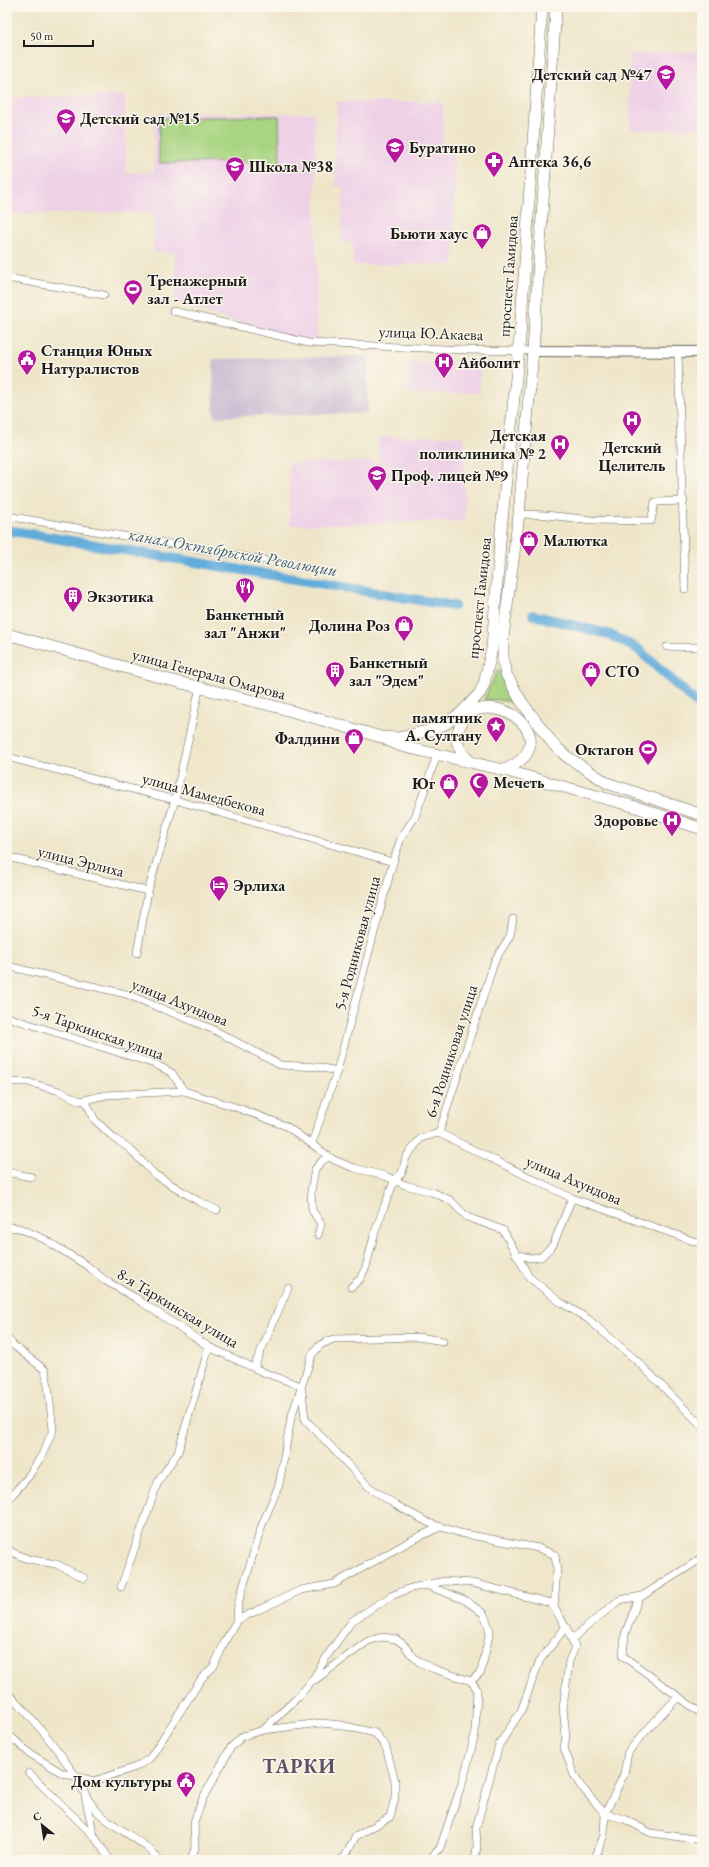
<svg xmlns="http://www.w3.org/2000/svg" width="709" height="1867" font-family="'EB Garamond',serif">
	<rect width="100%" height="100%" fill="#fbf7ec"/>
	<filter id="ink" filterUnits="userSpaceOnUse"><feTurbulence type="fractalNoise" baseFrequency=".025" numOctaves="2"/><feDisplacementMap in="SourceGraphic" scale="8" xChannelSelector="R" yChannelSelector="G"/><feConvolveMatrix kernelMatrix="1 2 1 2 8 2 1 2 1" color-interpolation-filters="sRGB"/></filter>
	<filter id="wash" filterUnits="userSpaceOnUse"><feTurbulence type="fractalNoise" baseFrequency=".012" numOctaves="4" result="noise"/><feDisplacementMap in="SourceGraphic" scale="16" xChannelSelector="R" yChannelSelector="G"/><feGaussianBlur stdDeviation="0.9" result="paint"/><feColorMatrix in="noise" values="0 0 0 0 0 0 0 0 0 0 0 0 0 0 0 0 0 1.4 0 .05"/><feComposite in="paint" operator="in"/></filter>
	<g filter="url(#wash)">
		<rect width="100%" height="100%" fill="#efe6ca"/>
		<g fill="#eed0e7">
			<path d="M702,52V128L631,130L629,54Z"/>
			<path d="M125,96L126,173L154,172V114L317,113L315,114L317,340L278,335L175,303V252H154V212L7,214V98Z"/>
			<path d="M337,102H443V142H454V264L353,265V243L342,242L343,187L335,186Z"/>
			<path d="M480,363V393L408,394V364Z"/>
			<path d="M464,436L465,521L290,525L289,463L379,461V437Z"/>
		</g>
		<path fill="#ccbed3" d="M368,356V413L214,417L213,359Z"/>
		<g fill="#a9d582" stroke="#62784f">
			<path d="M279,116L280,162L159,163V118Z"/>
			<path d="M498,669L519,706C507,700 497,699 484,700Z"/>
		</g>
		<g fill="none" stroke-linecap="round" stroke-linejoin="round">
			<g stroke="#62acda" stroke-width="10">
				<path d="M7,530L454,606"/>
				<path d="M533,615L608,634L638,649L702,708"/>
			</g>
		</g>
	</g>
	<g filter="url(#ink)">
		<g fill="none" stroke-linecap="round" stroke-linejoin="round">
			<defs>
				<g id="minor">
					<path d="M7,278L104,295"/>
					<path d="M173,311L309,343L467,350L533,351"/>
					<path d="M678,352L685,589"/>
					<path d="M519,514L546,515L592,520L651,521L655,502L684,501"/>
					<path d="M7,516L264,560"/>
					<path d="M667,647H702"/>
					<path d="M7,757L175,800L393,862"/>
					<path d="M7,857L148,891"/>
					<path d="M137,953L148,891L175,800L200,686"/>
					<path d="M7,966L126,994L212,1029L280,1065L318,1067L337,1071"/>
					<path d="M7,1017L155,1064L172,1073L184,1091L238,1108L286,1126L334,1160L354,1168L385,1176L405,1185L432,1192L450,1200L467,1217L503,1230L529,1277L560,1302L588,1319L637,1361L702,1426"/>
					<path d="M7,1082H28L59,1091L80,1101L106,1095L184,1091"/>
					<path d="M85,1100L95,1120L115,1139L129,1148L154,1174L198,1201L217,1210"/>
					<path d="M439,1133L572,1198L702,1244"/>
					<path d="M439,1133L495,960L510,936L513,919"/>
					<path d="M312,1143L337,1071L393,862L401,838L415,817L437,755"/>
					<path d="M7,1172L31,1177"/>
					<path d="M7,1227L19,1228L44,1239L86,1265L106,1281L134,1297L209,1347L263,1372L301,1386"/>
					<path d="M318,1235L321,1224L312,1210L311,1191L315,1169L323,1160L329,1157"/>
					<path d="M516,1254L530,1258L541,1257L553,1245L572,1198"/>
					<path d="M351,1287L360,1279L366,1267L375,1232L384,1207L395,1179L402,1173L406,1157L421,1138L439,1133"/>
					<path d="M7,1338L13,1345L45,1370L48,1386L53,1430L42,1455L28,1477L7,1501"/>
					<path d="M254,1367L288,1288"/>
					<path d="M302,1391L305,1419L369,1487L396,1505L429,1523L460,1533L538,1548L555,1555L557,1570L554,1607"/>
					<path d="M440,1527L412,1540L334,1584L301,1590L237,1620L238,1604L262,1525L279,1485L291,1418L312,1355L320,1345L333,1339L418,1337L443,1341"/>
					<path d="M7,1550L28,1559L56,1564L84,1578"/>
					<path d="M702,1558L639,1598L625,1634L623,1656L702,1714"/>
					<path d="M428,1586L465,1600L484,1614L490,1631L481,1672L471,1681"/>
					<path d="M121,1587L158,1482L178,1452L209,1347"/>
					<path d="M572,1639L619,1600L642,1596"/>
					<path d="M315,1680L368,1641L382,1637L396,1639L404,1645L410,1653L419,1662L434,1669L471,1681L477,1689L475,1735L464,1777L440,1848L429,1860"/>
					<path d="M7,1692C32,1717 55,1745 75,1775C82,1786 87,1801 97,1811C114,1829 146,1841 159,1860"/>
					<path d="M263,1730L321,1723L341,1725L375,1733L386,1747L395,1781V1798L390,1817L355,1837L345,1857L340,1860"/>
					<path d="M7,1733L29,1753L62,1773L94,1781L136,1767L150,1758L202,1678L214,1666L225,1641L237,1620"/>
					<path d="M29,1773L94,1836"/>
					<path d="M85,1796L94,1836L110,1860"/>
					<path d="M191,1860L195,1848L194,1822L203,1798L231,1747L243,1736L263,1730L298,1697L311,1682L331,1650L352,1621L391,1596L411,1588L445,1581L472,1583L551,1603L554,1607L569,1633L575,1647L569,1661L563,1708L566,1736L564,1748L574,1775L580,1785L605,1814L624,1819L651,1833L702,1840"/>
					<path d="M475,1860L477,1847L476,1828L499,1745L521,1711L540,1660L566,1627"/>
					<path d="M592,1860L596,1856L604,1835L605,1814L624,1774L628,1752L645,1732L674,1701L680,1698"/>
				</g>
				<path id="secondary" d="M533,351L702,352"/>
				<g id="primary">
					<path d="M556,7L533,351L519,514L503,637V662L506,674L521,701L554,745L566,756L607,783L702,815"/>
					<path d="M7,634L166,679L277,707L381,737L398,738L431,730L445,724L461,713L480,693L484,684L492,648L501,530L520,337L542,7"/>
					<path d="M468,711C455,731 451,746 471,762"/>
					<path d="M465,715C508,689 564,746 504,770"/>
					<path d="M387,740L401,746L504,770L636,807L702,829"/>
				</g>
			</defs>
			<use href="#minor" stroke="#666359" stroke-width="8"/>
			<use href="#secondary" stroke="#666359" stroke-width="12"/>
			<use href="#primary" stroke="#666359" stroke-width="12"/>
			<use href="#minor" stroke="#fff" stroke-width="7"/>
			<use href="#secondary" stroke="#fff" stroke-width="10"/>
			<use href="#primary" stroke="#fff" stroke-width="11"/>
		</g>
	</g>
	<defs>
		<symbol id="school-pin" viewBox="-11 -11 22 30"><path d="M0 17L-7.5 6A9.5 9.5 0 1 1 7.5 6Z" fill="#b5179e" stroke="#fbf7ec"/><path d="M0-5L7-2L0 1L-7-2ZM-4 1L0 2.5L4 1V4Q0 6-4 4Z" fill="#fff"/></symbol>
		<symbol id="pharmacy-pin" viewBox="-11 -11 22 30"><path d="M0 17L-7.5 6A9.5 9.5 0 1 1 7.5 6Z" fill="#b5179e" stroke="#fbf7ec"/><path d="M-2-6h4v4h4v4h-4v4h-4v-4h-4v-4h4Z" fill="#fff"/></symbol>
		<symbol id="shop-pin" viewBox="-11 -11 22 30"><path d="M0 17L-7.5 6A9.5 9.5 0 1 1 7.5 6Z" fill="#b5179e" stroke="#fbf7ec"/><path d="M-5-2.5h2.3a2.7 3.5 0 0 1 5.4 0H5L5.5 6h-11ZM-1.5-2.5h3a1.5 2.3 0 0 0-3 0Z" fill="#fff"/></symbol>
		<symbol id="stadium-pin" viewBox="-11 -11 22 30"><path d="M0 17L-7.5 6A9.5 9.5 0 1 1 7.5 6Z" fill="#b5179e" stroke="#fbf7ec"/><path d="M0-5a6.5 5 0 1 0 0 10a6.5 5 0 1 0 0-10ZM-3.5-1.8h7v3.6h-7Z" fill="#fff"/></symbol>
		<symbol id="civic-pin" viewBox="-11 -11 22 30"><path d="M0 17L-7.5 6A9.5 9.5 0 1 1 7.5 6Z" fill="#b5179e" stroke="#fbf7ec"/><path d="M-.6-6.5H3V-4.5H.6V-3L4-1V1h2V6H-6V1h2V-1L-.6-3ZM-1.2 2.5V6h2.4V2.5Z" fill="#fff"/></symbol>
		<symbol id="hospital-pin" viewBox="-11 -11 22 30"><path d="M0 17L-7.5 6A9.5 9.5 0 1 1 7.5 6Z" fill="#b5179e" stroke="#fbf7ec"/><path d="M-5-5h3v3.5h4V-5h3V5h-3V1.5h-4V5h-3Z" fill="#fff"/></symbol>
		<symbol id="university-pin" viewBox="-11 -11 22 30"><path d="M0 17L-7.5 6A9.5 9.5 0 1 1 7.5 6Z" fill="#b5179e" stroke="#fbf7ec"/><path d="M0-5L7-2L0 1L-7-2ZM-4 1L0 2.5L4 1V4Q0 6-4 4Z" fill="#fff"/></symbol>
		<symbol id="restaurant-pin" viewBox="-11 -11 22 30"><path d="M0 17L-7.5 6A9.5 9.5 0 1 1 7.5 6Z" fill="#b5179e" stroke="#fbf7ec"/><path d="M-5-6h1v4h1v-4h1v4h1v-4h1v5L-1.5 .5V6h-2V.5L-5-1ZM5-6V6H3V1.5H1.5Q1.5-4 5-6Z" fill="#fff"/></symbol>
		<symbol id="building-pin" viewBox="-11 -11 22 30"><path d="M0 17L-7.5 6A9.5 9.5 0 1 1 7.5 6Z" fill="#b5179e" stroke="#fbf7ec"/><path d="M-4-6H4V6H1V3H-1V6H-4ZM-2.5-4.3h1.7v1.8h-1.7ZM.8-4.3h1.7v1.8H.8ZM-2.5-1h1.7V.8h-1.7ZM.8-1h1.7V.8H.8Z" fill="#fff"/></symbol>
		<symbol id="sight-pin" viewBox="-11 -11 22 30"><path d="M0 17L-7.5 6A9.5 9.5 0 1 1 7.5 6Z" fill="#b5179e" stroke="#fbf7ec"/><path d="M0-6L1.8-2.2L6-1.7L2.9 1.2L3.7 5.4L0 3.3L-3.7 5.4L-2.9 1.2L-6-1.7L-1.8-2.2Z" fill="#fff"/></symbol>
		<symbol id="mosque-pin" viewBox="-11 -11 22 30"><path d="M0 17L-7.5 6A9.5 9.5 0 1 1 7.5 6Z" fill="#b5179e" stroke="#fbf7ec"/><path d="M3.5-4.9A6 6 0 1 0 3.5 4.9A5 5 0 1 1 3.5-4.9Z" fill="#fff"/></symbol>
		<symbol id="hotel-pin" viewBox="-11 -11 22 30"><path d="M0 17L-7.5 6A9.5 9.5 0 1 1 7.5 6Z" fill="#b5179e" stroke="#fbf7ec"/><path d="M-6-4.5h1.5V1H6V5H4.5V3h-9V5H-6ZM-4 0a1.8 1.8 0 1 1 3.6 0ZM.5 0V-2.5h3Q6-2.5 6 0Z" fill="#fff"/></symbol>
	</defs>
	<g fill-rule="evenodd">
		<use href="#school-pin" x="655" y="63" width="22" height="30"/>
		<use href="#school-pin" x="55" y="107" width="22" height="30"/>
		<use href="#school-pin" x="384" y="136" width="22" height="30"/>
		<use href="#pharmacy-pin" x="483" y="150" width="22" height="30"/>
		<use href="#school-pin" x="224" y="155" width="22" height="30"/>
		<use href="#shop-pin" x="471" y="222" width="22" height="30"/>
		<use href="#stadium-pin" x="122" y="278" width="22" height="30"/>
		<use href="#civic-pin" x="16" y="348" width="22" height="30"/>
		<use href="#hospital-pin" x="433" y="351" width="22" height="30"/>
		<use href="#hospital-pin" x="621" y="409" width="22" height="30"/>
		<use href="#hospital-pin" x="549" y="433" width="22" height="30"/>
		<use href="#university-pin" x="366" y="464" width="22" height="30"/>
		<use href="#shop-pin" x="518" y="529" width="22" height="30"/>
		<use href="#restaurant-pin" x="234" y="576" width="22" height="30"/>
		<use href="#building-pin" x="62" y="585" width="22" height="30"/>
		<use href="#shop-pin" x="393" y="614" width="22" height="30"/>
		<use href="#building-pin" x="324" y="660" width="22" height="30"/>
		<use href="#shop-pin" x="580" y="660" width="22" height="30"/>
		<use href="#sight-pin" x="485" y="715" width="22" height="30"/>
		<use href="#shop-pin" x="343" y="727" width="22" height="30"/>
		<use href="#stadium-pin" x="637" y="738" width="22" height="30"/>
		<use href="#mosque-pin" x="468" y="771" width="22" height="30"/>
		<use href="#shop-pin" x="438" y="772" width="22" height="30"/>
		<use href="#hospital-pin" x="661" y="809" width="22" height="30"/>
		<use href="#hotel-pin" x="208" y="874" width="22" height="30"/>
		<use href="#civic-pin" x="175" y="1770" width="22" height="30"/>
	</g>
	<g text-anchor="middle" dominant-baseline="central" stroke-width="3" stroke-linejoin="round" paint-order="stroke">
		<g font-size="16" font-weight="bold" fill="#1c1c1c" stroke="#fbf7ec" text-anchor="start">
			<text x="652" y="74" text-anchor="end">Детский сад №47</text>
			<text x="80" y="118">Детский сад №15</text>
			<text x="409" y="147">Буратино</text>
			<text x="508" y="161">Аптека 36,6</text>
			<text x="249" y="166">Школа №38</text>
			<text x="468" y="233" text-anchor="end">Бьюти хаус</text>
			<text x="147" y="280">Тренажерный<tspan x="147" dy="18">зал - Атлет</tspan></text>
			<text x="41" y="350">Станция Юных<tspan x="41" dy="18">Натуралистов</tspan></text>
			<text x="458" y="362">Айболит</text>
			<text x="546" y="435" text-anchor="end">Детская<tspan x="546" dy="18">поликлиника № 2</tspan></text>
			<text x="632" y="447" text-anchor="middle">Детский<tspan x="632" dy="18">Целитель</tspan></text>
			<text x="391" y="475">Проф. лицей №9</text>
			<text x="543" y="540">Малютка</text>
			<text x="87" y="596">Экзотика</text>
			<text x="245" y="614" text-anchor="middle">Банкетный<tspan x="245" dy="18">зал "Анжи"</tspan></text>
			<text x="390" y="625" text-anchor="end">Долина Роз</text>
			<text x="349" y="662">Банкетный<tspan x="349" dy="18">зал "Эдем"</tspan></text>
			<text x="605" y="671">СТО</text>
			<text x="482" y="717" text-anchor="end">памятник<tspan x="482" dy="18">А. Султану</tspan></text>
			<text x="340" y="738" text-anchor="end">Фалдини</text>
			<text x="634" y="749" text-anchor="end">Октагон</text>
			<text x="493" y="782">Мечеть</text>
			<text x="435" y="783" text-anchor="end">Юг</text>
			<text x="658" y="820" text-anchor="end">Здоровье</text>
			<text x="233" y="885">Эрлиха</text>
			<text x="172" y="1781" text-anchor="end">Дом культуры</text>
		</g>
		<g font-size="16" fill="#1c1c1c" stroke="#fbf7ec">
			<text transform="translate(508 276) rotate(-86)">проспект Гамидова</text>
			<text transform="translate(431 333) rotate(2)">улица Ю.Акаева</text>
			<text transform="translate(479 598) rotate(-84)">проспект Гамидова</text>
			<text transform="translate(209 674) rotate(15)">улица Генерала Омарова</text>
			<text transform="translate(204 794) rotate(15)">улица Мамедбекова</text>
			<text transform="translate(81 861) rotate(14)">улица Эрлиха</text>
			<text transform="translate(357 943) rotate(-75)">5-я Родниковая улица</text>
			<text transform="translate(180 1002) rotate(22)">улица Ахундова</text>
			<text transform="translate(98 1032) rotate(19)">5-я Таркинская улица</text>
			<text transform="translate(451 1051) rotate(-72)">6-я Родниковая улица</text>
			<text transform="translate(574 1180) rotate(23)">улица Ахундова</text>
			<text transform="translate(178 1308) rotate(31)">8-я Таркинская улица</text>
		</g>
		<g font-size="17" font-style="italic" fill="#3c5d71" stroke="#fbf7ec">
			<text transform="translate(233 552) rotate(10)">канал Октябрьской Революции</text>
		</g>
		<g font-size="20" font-weight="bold" letter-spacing="1" fill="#5d5165" stroke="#fbf7ec">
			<text x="299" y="1766">ТАРКИ</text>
		</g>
	</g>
	<rect width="709" height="1867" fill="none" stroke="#fbf7ec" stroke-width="24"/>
	<g transform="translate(42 1825) rotate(330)" stroke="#fbf7ec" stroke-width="3" paint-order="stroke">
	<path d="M0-3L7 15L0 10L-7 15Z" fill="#1c1c1c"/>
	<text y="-6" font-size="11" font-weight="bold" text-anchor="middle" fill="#1c1c1c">С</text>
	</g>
	<path d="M24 40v6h69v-6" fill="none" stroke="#1c1c1c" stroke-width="2"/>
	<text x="30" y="40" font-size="12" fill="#1c1c1c" stroke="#fbf7ec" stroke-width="3" paint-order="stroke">50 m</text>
</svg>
